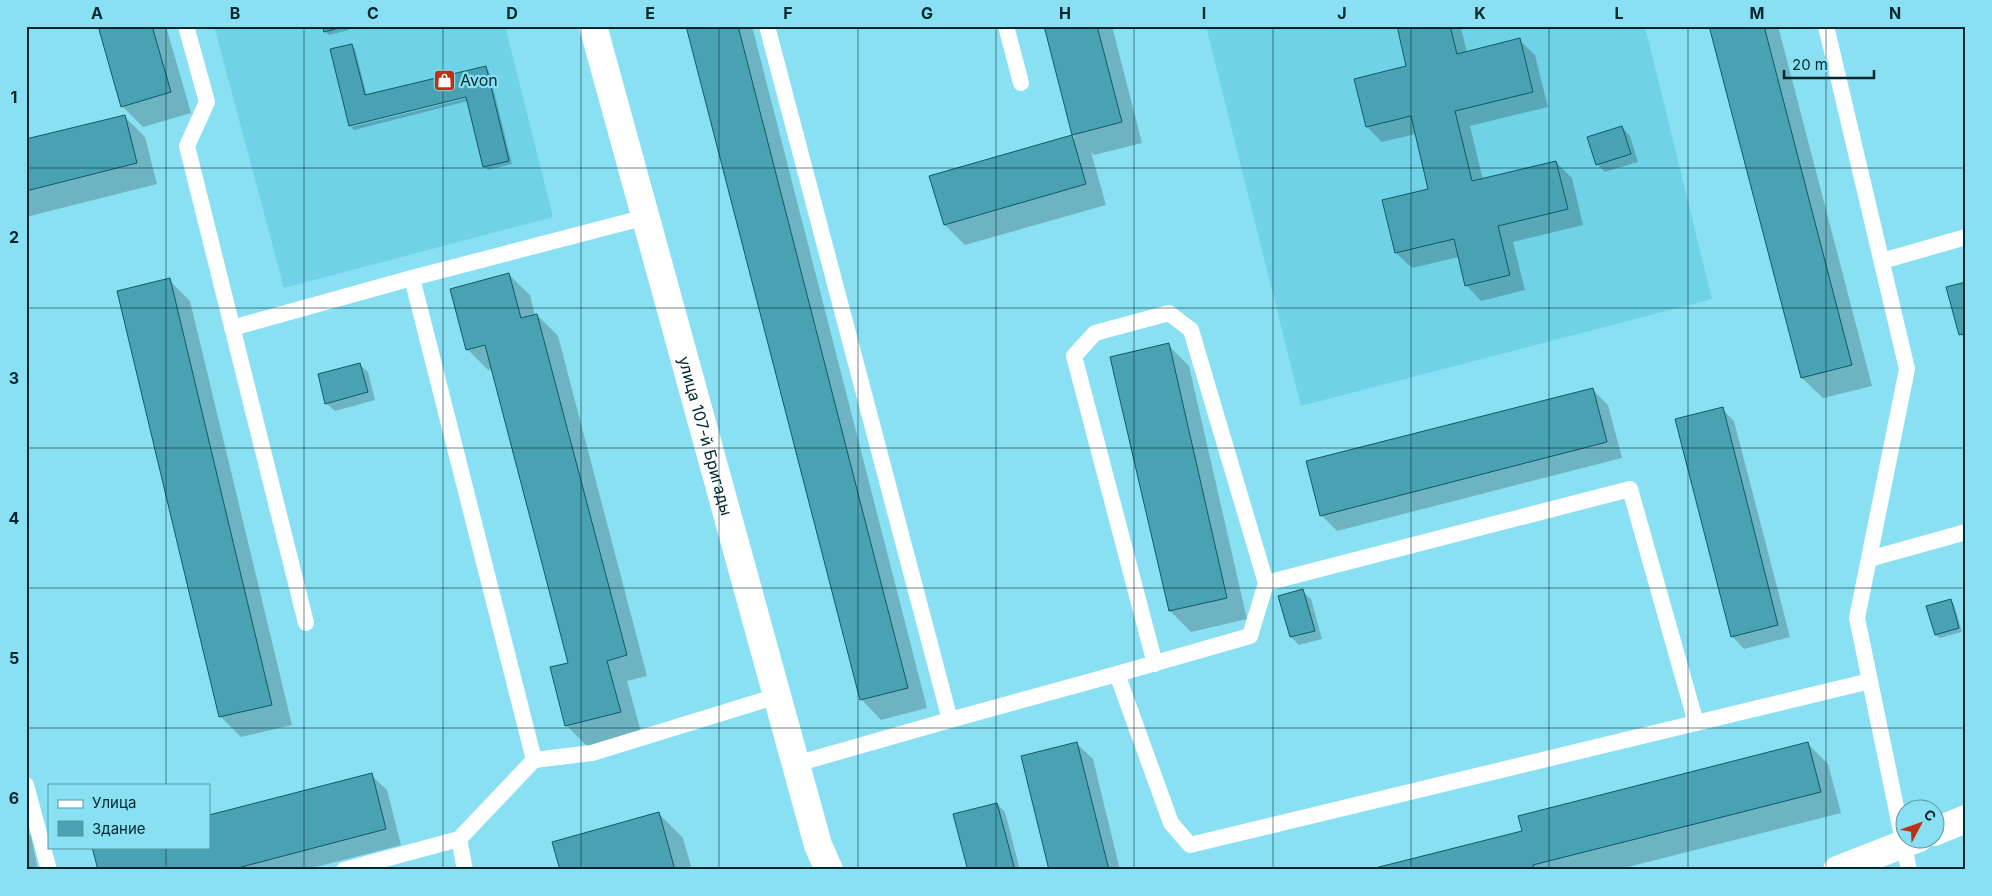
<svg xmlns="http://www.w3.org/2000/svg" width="1992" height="896" font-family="Inter,sans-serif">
	<rect width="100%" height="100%" fill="#89e0f3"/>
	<g fill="#70d2e6">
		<path d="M214,26H505L553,217L284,288Z"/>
		<path d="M1206,26H1645L1712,299L1301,406Z"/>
	</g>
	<g fill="#0003">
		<path d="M99,26H166L191,113L143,127L122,106Z"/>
		<path d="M323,26H348L349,30L329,35L325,31Z"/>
		<path d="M688,26H752L927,708L881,720L861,699Z"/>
		<path d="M1046,26H1112L1142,143L1094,155L1091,152L1106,205L965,245L945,225L1072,136L1075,139Z"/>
		<path d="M1398,26H1469L1461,28L1467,52L1519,40L1535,55L1548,107L1470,126L1483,180L1556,162L1572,178L1583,225L1513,242L1525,290L1481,301L1466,285L1459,257L1412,268L1396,253L1430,190L1416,134L1382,142L1367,127L1408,67Z"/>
		<path d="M1711,26H1778L1872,386L1823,398L1802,378Z"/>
		<path d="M351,45L355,49L367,96L485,67L489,71L512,164L488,170L484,166L468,101L354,130L351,127L472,97V95L351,125V127L331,50Z"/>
		<path d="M124,116L145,137L157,184L26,217V141Z"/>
		<path d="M1622,127L1630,136L1638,162L1605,172L1597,164Z"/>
		<path d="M509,275L530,295L535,316L537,315L558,336L647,676L627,681L641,732L587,746L566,725L570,664L492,369L488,370L467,349Z"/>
		<path d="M169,280L190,301L292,725L241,737L220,716Z"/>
		<path d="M1966,283V340L1960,334Z"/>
		<path d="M1168,345L1189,366L1247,619L1191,632L1170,611Z"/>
		<path d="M359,364L368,372L375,400L335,411L326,403Z"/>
		<path d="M1592,389L1608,405L1622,458L1337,531L1321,515Z"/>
		<path d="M1722,409L1734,421L1790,637L1744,649L1732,636Z"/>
		<path d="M1302,591L1311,599L1322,639L1299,645L1291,637Z"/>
		<path d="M1950,600L1954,604L1962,632L1940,638L1936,635Z"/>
		<path d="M1077,744L1093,759L1120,870H1051Z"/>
		<path d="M1808,744L1828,764L1841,813L1616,870H1372L1523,831Z"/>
		<path d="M371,775L387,790L401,845L304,870H99L209,847V817Z"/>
		<path d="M997,804L1005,812L1020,870H971Z"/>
		<path d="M658,813L683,838L692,870H561Z"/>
		<path d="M26,831L31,836L38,870H26Z"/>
	</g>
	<g fill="#49a2b4" stroke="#0f5a67">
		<path d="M98,26H152L171,92L121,107Z"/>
		<path d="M322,26H346L324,32Z"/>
		<path d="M686,26H738L908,688L860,700Z"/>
		<path d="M1044,26H1097L1122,122L1072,135Z"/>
		<path d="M1397,26H1450L1457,54L1520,38L1533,92L1455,111L1472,181L1556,161L1568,209L1498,226L1510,275L1465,286L1454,239L1395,253L1382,200L1428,189L1411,116L1366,127L1354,79L1406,66Z"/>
		<path d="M1709,26H1764L1852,365L1801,378Z"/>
		<path d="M352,44L365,95L486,66L509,161L483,167L466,97L349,126L330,49Z"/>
		<path d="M125,115L137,163L26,191V139Z"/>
		<path d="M1622,126L1631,154L1596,165L1587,137Z"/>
		<path d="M1072,135L1086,184L944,225L929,176Z"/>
		<path d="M509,273L521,318L537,314L627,655L607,661L621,712L565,726L550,667L568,663L485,345L466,350L450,289Z"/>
		<path d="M170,278L272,705L219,717L117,291Z"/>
		<path d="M1966,282V333L1959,335L1946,287Z"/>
		<path d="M1169,343L1227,598L1169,611L1110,357Z"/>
		<path d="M360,363L368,392L325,404L318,374Z"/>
		<path d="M1593,388L1607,442L1320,516L1306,461Z"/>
		<path d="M1723,407L1778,625L1731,637L1675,419Z"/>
		<path d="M1303,589L1315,631L1290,637L1278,596Z"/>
		<path d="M1951,599L1959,628L1935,635L1926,606Z"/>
		<path d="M1077,742L1109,870H1049L1021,756Z"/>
		<path d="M1808,742L1821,792L1533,865L1534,870H1367L1522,831L1518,816Z"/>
		<path d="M372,773L386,829L230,870H98L92,847H209V815Z"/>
		<path d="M997,803L1015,870H971L967,867L953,814Z"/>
		<path d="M659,812L675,870H560L552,842Z"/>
	</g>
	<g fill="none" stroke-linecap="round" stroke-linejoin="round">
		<g stroke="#fff" stroke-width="16">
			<path d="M186,26L207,102L187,146L306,623"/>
			<path d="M767,26L950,720L796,764"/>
			<path d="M1006,26L1021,83"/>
			<path d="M1826,26L1907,369L1857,618L1909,870"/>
			<path d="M1882,261L1966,237"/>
			<path d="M412,278L534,760L592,753L777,696"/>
			<path d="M232,328L412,278L646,217"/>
			<path d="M1869,559L1966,532"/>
			<path d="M1155,664L1074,356L1095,333L1169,313L1191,330L1266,583"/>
			<path d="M1117,674L1250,636L1266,583L1630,489L1696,723"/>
			<path d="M950,720L1117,674L1171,823L1190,845L1870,681"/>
			<path d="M26,785L49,870"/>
			<path d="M459,839L465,870"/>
			<path d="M344,870L459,839L534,760"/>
		</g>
		<g stroke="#fff" stroke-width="28">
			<path d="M1934,832L1966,819"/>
			<path d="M1837,870L1919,838"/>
		</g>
		<path stroke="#fff" stroke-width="28" id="s1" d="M593,26L818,845L829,870"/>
	</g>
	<path fill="none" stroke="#00262e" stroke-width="1" stroke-opacity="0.55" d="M166,26V785M304,26V870M443,26V870M581,26V870M719,26V870M858,26V870M996,26V870M1134,26V870M1273,26V870M1411,26V870M1549,26V870M1688,26V870M1826,26V870M26,168H1966M26,308H1966M26,448H1966M26,588H1966M26,728H1966M166,847V870"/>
	<defs>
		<symbol id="shop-square" viewBox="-11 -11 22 22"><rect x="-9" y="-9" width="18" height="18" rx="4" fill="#bd3216" stroke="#89e0f3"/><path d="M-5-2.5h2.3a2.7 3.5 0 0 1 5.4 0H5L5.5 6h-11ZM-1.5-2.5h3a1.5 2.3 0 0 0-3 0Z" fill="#fff"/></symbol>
	</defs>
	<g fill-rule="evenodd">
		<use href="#shop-square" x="432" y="68" width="25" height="25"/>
	</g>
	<g text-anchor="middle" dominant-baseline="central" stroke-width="4.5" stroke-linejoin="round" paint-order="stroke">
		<g font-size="16" fill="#00262e" stroke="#89e0f3" text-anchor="start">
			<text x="460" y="80">Avon</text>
		</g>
		<g font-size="16" fill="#00262e" stroke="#89e0f3">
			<text stroke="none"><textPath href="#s1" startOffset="425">улица 107-й Бригады</textPath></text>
		</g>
	</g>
	<rect width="1992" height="896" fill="none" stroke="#89e0f3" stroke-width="55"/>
	<rect x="48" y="784" width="162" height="65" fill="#89e0f3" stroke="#5296a4"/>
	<rect x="58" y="800" width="25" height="8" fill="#ffffff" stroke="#5296a4"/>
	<text x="92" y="808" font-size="15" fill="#00262e">Улица</text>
	<rect x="58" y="821" width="25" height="15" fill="#49a2b4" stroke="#5296a4"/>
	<text x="92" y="834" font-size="15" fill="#00262e">Здание</text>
	<g transform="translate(1920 824) rotate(49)"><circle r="24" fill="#89e0f3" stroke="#5296a4"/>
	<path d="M0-4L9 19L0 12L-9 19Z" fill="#bd3216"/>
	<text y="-8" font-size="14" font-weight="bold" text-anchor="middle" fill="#00262e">С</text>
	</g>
	<path d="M1784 70v8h90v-8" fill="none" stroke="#00262e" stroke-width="2.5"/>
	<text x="1792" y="70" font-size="15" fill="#00262e" stroke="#89e0f3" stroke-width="4" paint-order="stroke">20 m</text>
	<rect x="28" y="28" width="1936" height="840" fill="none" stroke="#00262e" stroke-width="2"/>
	<g font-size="16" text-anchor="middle" font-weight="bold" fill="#00262e">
		<text x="97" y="19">A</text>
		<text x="235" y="19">B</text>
		<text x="373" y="19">C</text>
		<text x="512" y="19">D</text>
		<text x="650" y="19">E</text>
		<text x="788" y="19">F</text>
		<text x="927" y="19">G</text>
		<text x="1065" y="19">H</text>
		<text x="1204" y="19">I</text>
		<text x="1342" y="19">J</text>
		<text x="1480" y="19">K</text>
		<text x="1619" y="19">L</text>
		<text x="1757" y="19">M</text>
		<text x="1895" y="19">N</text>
		<text x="14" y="103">1</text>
		<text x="14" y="243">2</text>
		<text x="14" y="384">3</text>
		<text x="14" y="524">4</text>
		<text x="14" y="664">5</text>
		<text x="14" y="804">6</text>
	</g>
</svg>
